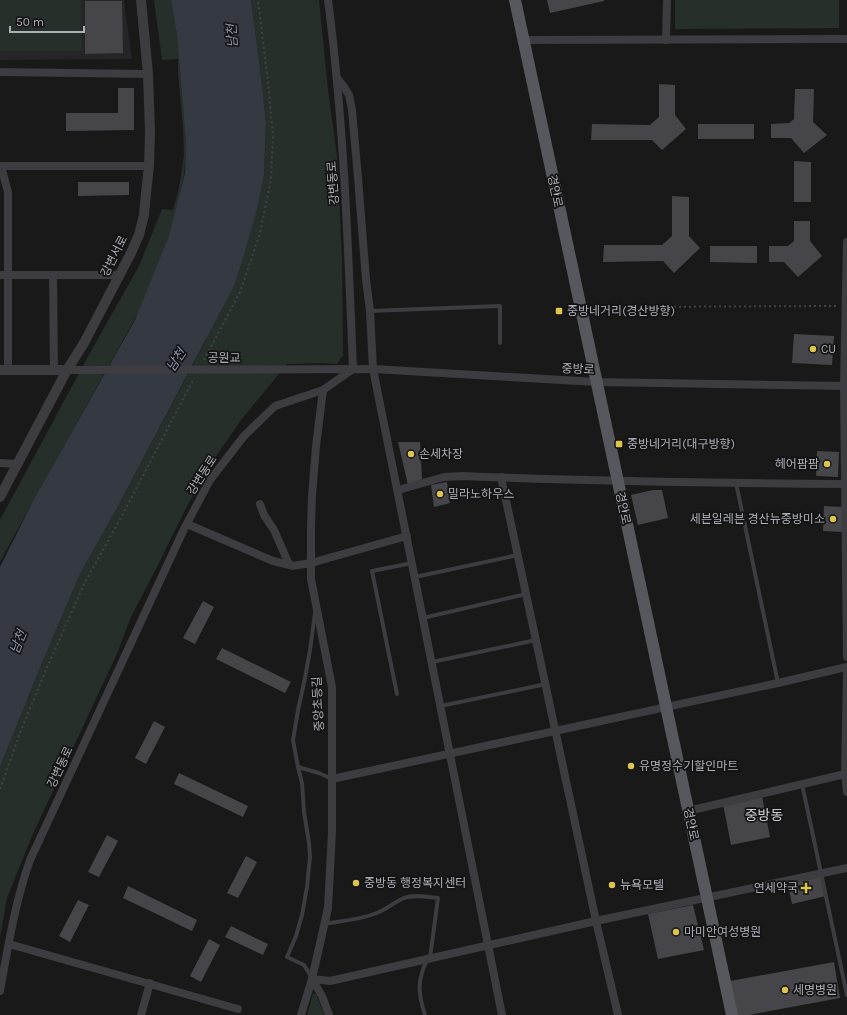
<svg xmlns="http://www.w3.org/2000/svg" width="847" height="1015" font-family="Karla,'Noto Sans KR',sans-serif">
	<rect width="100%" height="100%" fill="#19191a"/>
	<path fill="#252527" d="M0,0H124L132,59L0,60Z"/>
	<g fill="#272f2a">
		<path d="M0,0H81L82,51H0Z"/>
		<path d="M154,0H172L179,49L187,136L184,175L173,227L142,306L15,534L0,562V520L91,351L139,266L162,209L173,210L179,188L184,155L183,127L178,73V59L162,60Z"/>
		<path d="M251,0H319L328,90L337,156L342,258L343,355L337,364L321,363L287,364L241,420L210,465L186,508L158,565L131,617L116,656L32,836L7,898L0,938V767L40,668L80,574L117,508L206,340L264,175L266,122L260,68Z"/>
		<path d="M675,0H839V28L675,29Z"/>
		<path d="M313,994H316L324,1015H307Z"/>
	</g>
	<path fill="#343942" d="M171,0H251L260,68L266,122L264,175L256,213L243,258L234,286L117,508L80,574L40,668L0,767V567L33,501L135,320L169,236L185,173L186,140L177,35Z"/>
	<g fill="#46464a">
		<path d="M547,0H604V1L550,13Z"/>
		<path d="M85,1H122L123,53L85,54Z"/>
		<path d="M659,84L675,85V115L686,129L662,150L652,140H591L592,124L650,125L659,117Z"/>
		<path d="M118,88H134V130L66,131V113H118Z"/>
		<path d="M795,89H814L813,122L827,135L804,153L791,138H771V124L789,123L794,119Z"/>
		<rect x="698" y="124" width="56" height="15"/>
		<path d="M794,161L811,162V202H794Z"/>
		<path d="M78,182H129V195L78,196Z"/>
		<path d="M672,196L689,197V236L700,248L674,273L663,261L603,262L604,245H662L672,236Z"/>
		<path d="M794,221H810V241L822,256L798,277L784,262H769V246H788L794,241Z"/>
		<path d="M710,246H757V263L710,262Z"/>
		<path d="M794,334L834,336L832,365L792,363Z"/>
		<path d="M398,442H420L422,479L408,485Z"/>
		<path d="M817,451L839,452L838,477L816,476Z"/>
		<path d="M447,482L450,503L434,507L431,485Z"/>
		<path d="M653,490H662L668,518L638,525L631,495Z"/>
		<path d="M824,506L843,507L842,532L823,531Z"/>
		<path d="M203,601L214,607L195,644L183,638Z"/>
		<path d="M222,648L291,682L285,693L216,659Z"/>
		<path d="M154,721L165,727L146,764L135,758Z"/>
		<path d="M179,773L248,806L243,817L174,784Z"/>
		<path d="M762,796L770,837L731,845L723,804Z"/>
		<path d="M107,835L118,841L99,877L88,872Z"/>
		<path d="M246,856L257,862L238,898L227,893Z"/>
		<path d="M821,873L826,896L792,904L787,881Z"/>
		<path d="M128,886L197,920L192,931L123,898Z"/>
		<path d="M78,900L89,905L70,942L59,936Z"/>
		<path d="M693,905L704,950L658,959L648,914Z"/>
		<path d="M231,926L268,944L263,955L225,937Z"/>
		<path d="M209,939L220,945L201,982L190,976Z"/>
		<path d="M834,962L840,998L749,1015H736L730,981Z"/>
	</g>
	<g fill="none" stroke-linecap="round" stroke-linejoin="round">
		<g stroke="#424348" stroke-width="2" stroke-dasharray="2 3" stroke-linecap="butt">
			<path d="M609,307L837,306"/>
			<path d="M204,360L240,292L260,233L271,179L273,135L268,82L258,0"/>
			<path d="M0,789L20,733L45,672L85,582L123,514L194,378"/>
		</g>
		<g stroke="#3c3c41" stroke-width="4">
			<path d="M370,311L500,306V343"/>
			<path d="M736,483L778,683"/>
			<path d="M415,577L518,555"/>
			<path d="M423,618L526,594"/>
			<path d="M432,662L536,640"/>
			<path d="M397,694L372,571L412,563"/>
			<path d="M441,706L546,684"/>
			<path d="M298,767L319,773L332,779"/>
			<path d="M802,784L847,995"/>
			<path d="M324,924C341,921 358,920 374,914C385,911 394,902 404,898C415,894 427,897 438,898L430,958"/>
			<path d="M312,978L304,965L287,957L296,936L302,915L307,887L310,857L309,843L304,812L302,783L298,767L293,740L298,710L305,678L310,650L315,613"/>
			<path d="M425,1015C418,993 417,981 427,960"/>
		</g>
		<g stroke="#3c3c41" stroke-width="8">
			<path d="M523,40L847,39"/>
			<path d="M666,40L667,0"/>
			<path d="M0,72L148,74"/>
			<path d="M337,78L344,87L349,95L352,110L358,178L366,279L370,311L373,369L502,1015"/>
			<path d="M0,166H149"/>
			<path d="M1,166L8,192V370"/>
			<path d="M847,242L844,386L847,657"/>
			<path d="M0,275H119"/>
			<path d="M53,275L54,370"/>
			<path d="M67,370L373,369L596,382L847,386"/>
			<path d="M0,463L18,464"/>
			<path d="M501,477L596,921L618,1015"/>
			<path d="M398,490L444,477L462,476C590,481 719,483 847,484"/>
			<path d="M260,504L264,515L274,530L288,562L290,565L292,566L311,563L407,536"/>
			<path d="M187,524L273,561L290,565"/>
			<path d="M847,673L845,774L847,792"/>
			<path d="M332,779L778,683L847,667"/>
			<path d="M688,811L845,774"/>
			<path d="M9,944L238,1009"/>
			<path d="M312,979L330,981L596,921L847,868"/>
			<path d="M312,979L322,996L329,1015"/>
			<path d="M0,991C8,947 15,902 30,860L184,529L210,480L244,436L275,406L323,390L353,369C348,246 344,122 328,0"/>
			<path d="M141,1015L150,983"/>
			<path d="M301,1015L312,979L328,908L332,832V687L311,579V528L312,496L316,446L323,390"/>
		</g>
		<g stroke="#3c3c41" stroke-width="10">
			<path d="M0,370H67"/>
			<path d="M0,497L67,370L84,343L130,255L139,235L144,215L146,193L149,166L150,132L148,74L141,0"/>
		</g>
		<path stroke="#57575e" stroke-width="12" d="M515,0L732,1015"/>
	</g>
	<g fill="#dcc54f" stroke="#141415" stroke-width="1.5">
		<rect x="555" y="307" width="8" height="8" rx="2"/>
		<circle cx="813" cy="349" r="4"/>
		<rect x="615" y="440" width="8" height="8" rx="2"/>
		<circle cx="411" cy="454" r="4"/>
		<circle cx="827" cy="464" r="4"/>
		<circle cx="440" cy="494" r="4"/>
		<circle cx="833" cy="519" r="4"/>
		<circle cx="631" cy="766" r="4"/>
		<circle cx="356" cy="883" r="4"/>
		<circle cx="612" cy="885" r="4"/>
		<path d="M804 882h4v4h4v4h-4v4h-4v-4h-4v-4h4z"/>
		<circle cx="676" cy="932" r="4"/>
		<circle cx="785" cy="990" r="4"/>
	</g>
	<g text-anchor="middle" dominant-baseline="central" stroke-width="3.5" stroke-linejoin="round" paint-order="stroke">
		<g font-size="12" fill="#adaeb8" stroke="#141415">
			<text transform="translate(333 183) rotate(-94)">강변동로</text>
			<text transform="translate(555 191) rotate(78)">경안로</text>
			<text transform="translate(114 256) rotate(-63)">강변서로</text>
			<text x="224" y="358">공원교</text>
			<text transform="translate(578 369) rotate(3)">중방로</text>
			<text transform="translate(202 475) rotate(-57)">강변동로</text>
			<text transform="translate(623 508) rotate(78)">경안로</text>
			<text transform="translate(318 704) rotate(-93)">중앙초등길</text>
			<text transform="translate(60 767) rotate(-65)">강변동로</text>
			<text transform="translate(691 824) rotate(78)">경안로</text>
		</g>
		<g font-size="12" fill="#adaeb8" stroke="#141415" text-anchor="start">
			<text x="567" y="311">중방네거리(경산방향)</text>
			<text x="821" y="349">CU</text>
			<text x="627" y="444">중방네거리(대구방향)</text>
			<text x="419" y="454">손세차장</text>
			<text x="819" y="464" text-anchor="end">헤어팜팜</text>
			<text x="448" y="494">밀라노하우스</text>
			<text x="825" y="519" text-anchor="end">세븐일레븐 경산뉴중방미소</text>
			<text x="639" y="766">유명정수기할인마트</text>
			<text x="364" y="883">중방동 행정복지센터</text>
			<text x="620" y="885">뉴욕모텔</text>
			<text x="798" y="888" text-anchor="end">연세약국</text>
			<text x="684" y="932">마미안여성병원</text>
			<text x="793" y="990">세명병원</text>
		</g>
		<g font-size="13" font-style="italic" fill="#8896af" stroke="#141415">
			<text transform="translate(232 36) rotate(-94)">남천</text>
			<text transform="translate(176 360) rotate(-57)">남천</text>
			<text transform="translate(18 642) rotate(-69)">남천</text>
		</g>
		<g font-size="14" fill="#cdced5" stroke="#141415">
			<text x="764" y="815">중방동</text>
		</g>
	</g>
	<path d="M10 26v6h74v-6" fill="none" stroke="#adaeb8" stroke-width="2"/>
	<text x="16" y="26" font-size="12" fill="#adaeb8" stroke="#141415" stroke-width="3" paint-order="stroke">50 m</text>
</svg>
